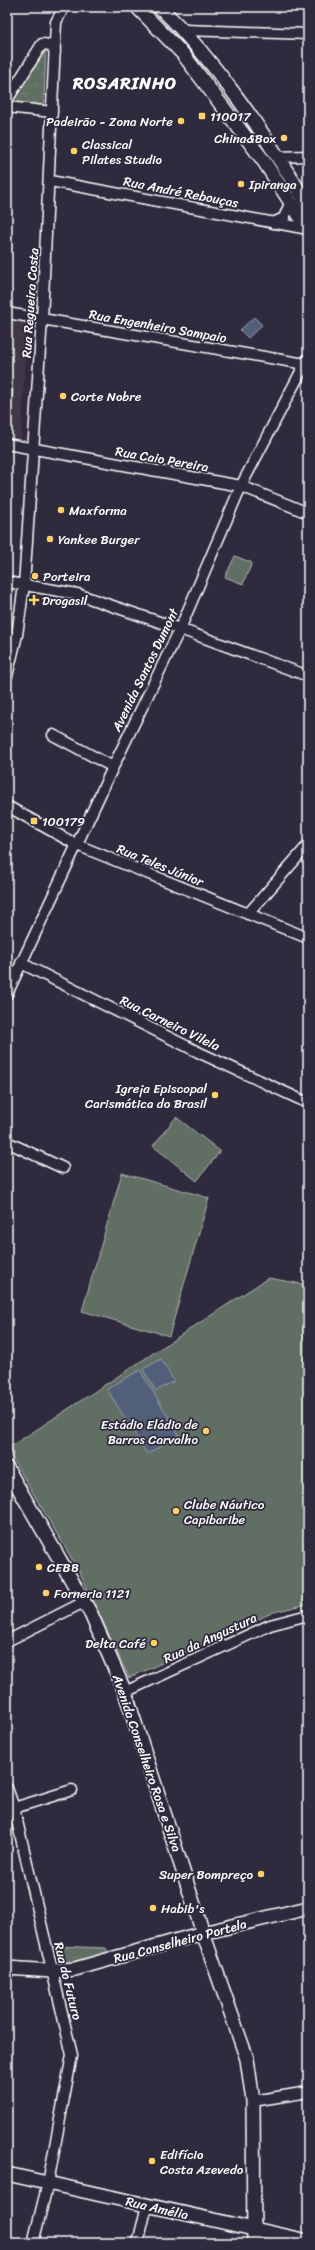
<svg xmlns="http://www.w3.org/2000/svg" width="315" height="2250" font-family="Sriracha,sans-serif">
	<defs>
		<pattern id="park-crowns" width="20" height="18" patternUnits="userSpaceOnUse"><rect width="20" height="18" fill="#616e63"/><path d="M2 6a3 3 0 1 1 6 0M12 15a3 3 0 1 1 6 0" fill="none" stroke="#79847a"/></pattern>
	</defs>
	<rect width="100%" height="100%" fill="#2f2a3d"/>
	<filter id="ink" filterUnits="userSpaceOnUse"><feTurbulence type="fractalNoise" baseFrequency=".025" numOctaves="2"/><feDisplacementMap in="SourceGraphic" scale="8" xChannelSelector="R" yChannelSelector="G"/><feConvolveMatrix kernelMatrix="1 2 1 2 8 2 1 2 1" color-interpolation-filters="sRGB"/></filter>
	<g filter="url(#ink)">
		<path fill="#413746" d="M7,319L28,322L21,438L7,436Z"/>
		<g fill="url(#park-crowns)" stroke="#b0b6b1">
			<path d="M46,49L44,104L41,107L13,103L12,100L42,50Z"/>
			<path d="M54,1946L106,1948L109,1955L91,1961L63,1964L57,1958Z"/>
		</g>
		<g fill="#616e63" stroke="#b0b6b1">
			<path d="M7,389L13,390L10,426H7Z"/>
			<path d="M235,556L252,563L243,584L225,577Z"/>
			<path d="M176,1117L220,1151L197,1181L153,1146Z"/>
			<path d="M122,1173L209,1198L169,1336L82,1311Z"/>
			<path d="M268,1278L308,1285V1604L274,1612L129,1678L80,1573L7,1449Z"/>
		</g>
		<g fill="#515e7a" stroke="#979eaf">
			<path d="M254,317L262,325L248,338L240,330Z"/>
			<path d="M161,1359L174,1381L156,1391L143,1369Z"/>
			<path d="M140,1370L179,1435L147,1454L107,1389Z"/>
		</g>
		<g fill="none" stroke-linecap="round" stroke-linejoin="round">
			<defs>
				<g id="minor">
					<path d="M184,30L308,34"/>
					<path d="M7,100L42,44L51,45L55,52"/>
					<path d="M7,107L52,112"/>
					<path d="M278,157L308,156"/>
					<path d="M50,181L308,229"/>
					<path d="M273,223L284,218L290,203"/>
					<path d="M7,313L305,364"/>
					<path d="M7,444L241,486L308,513"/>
					<path d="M7,582L77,594L180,629L308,676"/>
					<path d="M7,676L17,635L24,585L42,319L56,22L64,7"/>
					<path d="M53,735L113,767"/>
					<path d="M7,806L77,845L308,938"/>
					<path d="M248,914L308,845"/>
					<path d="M21,963L198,1052L308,1103"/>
					<path d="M7,994L113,767L180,629L241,486L308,358"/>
					<path d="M7,1142L63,1168"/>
					<path d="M7,1641L84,1602"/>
					<path d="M125,1692L270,1625L308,1615"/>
					<path d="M7,1788L14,1808L72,2055L48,2183L33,2243"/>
					<path d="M14,1808L72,1790"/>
					<path d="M253,2101L308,2092"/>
					<path d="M138,2243L147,2205"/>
				</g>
				<g id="major">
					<path d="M137,7L183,54L263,160L308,229"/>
					<path d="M160,7C219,65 266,136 308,206"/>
					<path d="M7,1468L91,1614L125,1692L203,1933L247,2059L253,2101L254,2243"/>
					<path d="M7,1968L52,1971L75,1969L203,1933L308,1908"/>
					<path d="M7,2174L308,2241"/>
				</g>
			</defs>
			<use href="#minor" stroke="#fff" stroke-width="13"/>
			<use href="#major" stroke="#fff" stroke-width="16"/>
			<use href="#minor" stroke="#2f2a3d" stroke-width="10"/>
			<use href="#major" stroke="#2f2a3d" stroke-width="13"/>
		</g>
	</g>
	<g fill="#ffd166" stroke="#2f2a3d" stroke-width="1.5">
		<rect x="198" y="112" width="8" height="8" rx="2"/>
		<circle cx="181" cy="121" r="4"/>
		<circle cx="284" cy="138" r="4"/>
		<circle cx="74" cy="151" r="4"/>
		<circle cx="241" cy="184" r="4"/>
		<circle cx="63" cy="396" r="4"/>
		<circle cx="61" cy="510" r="4"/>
		<circle cx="50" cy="539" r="4"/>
		<circle cx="35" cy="576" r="4"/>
		<path d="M32 594h4v4h4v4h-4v4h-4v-4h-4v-4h4z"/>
		<rect x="30" y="817" width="8" height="8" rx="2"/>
		<circle cx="215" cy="1095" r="4"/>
		<circle cx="206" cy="1431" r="4"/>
		<circle cx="176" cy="1511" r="4"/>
		<circle cx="39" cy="1567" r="4"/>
		<circle cx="46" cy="1593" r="4"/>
		<circle cx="154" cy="1643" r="4"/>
		<circle cx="261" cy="1874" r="4"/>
		<circle cx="153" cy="1908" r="4"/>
		<circle cx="152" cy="2161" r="4"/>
	</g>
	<g text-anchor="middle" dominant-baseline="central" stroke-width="3.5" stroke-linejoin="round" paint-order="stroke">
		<g font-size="13" fill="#fff" stroke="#2f2a3d" text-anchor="start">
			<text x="210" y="116">110017</text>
			<text x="173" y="121" text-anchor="end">Padeirão - Zona Norte</text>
			<text x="276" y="138" text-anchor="end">China&amp;Box</text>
			<text x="82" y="144">Classical<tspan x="82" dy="15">Pilates Studio</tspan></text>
			<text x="249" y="184">Ipiranga</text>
			<text x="71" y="396">Corte Nobre</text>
			<text x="69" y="510">Maxforma</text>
			<text x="58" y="539">Yankee Burger</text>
			<text x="43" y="576">Porteira</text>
			<text x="42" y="600">Drogasil</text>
			<text x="42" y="821">100179</text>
			<text x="207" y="1088" text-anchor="end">Igreja Episcopal<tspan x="207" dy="15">Carismática do Brasil</tspan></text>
			<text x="198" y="1424" text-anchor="end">Estádio Eládio de<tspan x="198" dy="15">Barros Carvalho</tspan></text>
			<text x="184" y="1504">Clube Náutico<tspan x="184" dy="15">Capibaribe</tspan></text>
			<text x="47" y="1567">CEBB</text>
			<text x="54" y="1593">Forneria 1121</text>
			<text x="146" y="1643" text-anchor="end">Delta Café</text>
			<text x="253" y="1874" text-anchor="end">Super Bompreço</text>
			<text x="161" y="1908">Habib's</text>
			<text x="160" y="2154">Edifício<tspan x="160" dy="15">Costa Azevedo</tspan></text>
		</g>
		<g font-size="13" fill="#fff" stroke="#2f2a3d">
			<text transform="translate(181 192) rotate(11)">Rua André Rebouças</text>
			<text transform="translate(30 303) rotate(-86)">Rua Regueira Costa</text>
			<text transform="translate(158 326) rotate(10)">Rua Engenheiro Sampaio</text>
			<text transform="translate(162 459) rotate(10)">Rua Caio Pereira</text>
			<text transform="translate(145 670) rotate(-64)">Avenida Santos Dumont</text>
			<text transform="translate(160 865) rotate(22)">Rua Teles Júnior</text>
			<text transform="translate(170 1023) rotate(26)">Rua Carneiro Vilela</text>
			<text transform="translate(210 1638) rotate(-25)">Rua da Angustura</text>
			<text transform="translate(147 1763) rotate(71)">Avenida Conselheiro Rosa e Silva</text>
			<text transform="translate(180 1941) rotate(-15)">Rua Conselheiro Portela</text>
			<text transform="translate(68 1981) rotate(76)">Rua do Futuro</text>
			<text transform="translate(157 2208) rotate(13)">Rua Amélia</text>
		</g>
		<g font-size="17" font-weight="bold" letter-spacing="1" fill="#fff" stroke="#2f2a3d">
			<text x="125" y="83">ROSARINHO</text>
		</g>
	</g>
	<rect width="315" height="2250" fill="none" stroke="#2f2a3d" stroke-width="24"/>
	<rect x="12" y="12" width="291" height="2226" fill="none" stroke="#fff" stroke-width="1.5" filter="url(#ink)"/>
</svg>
